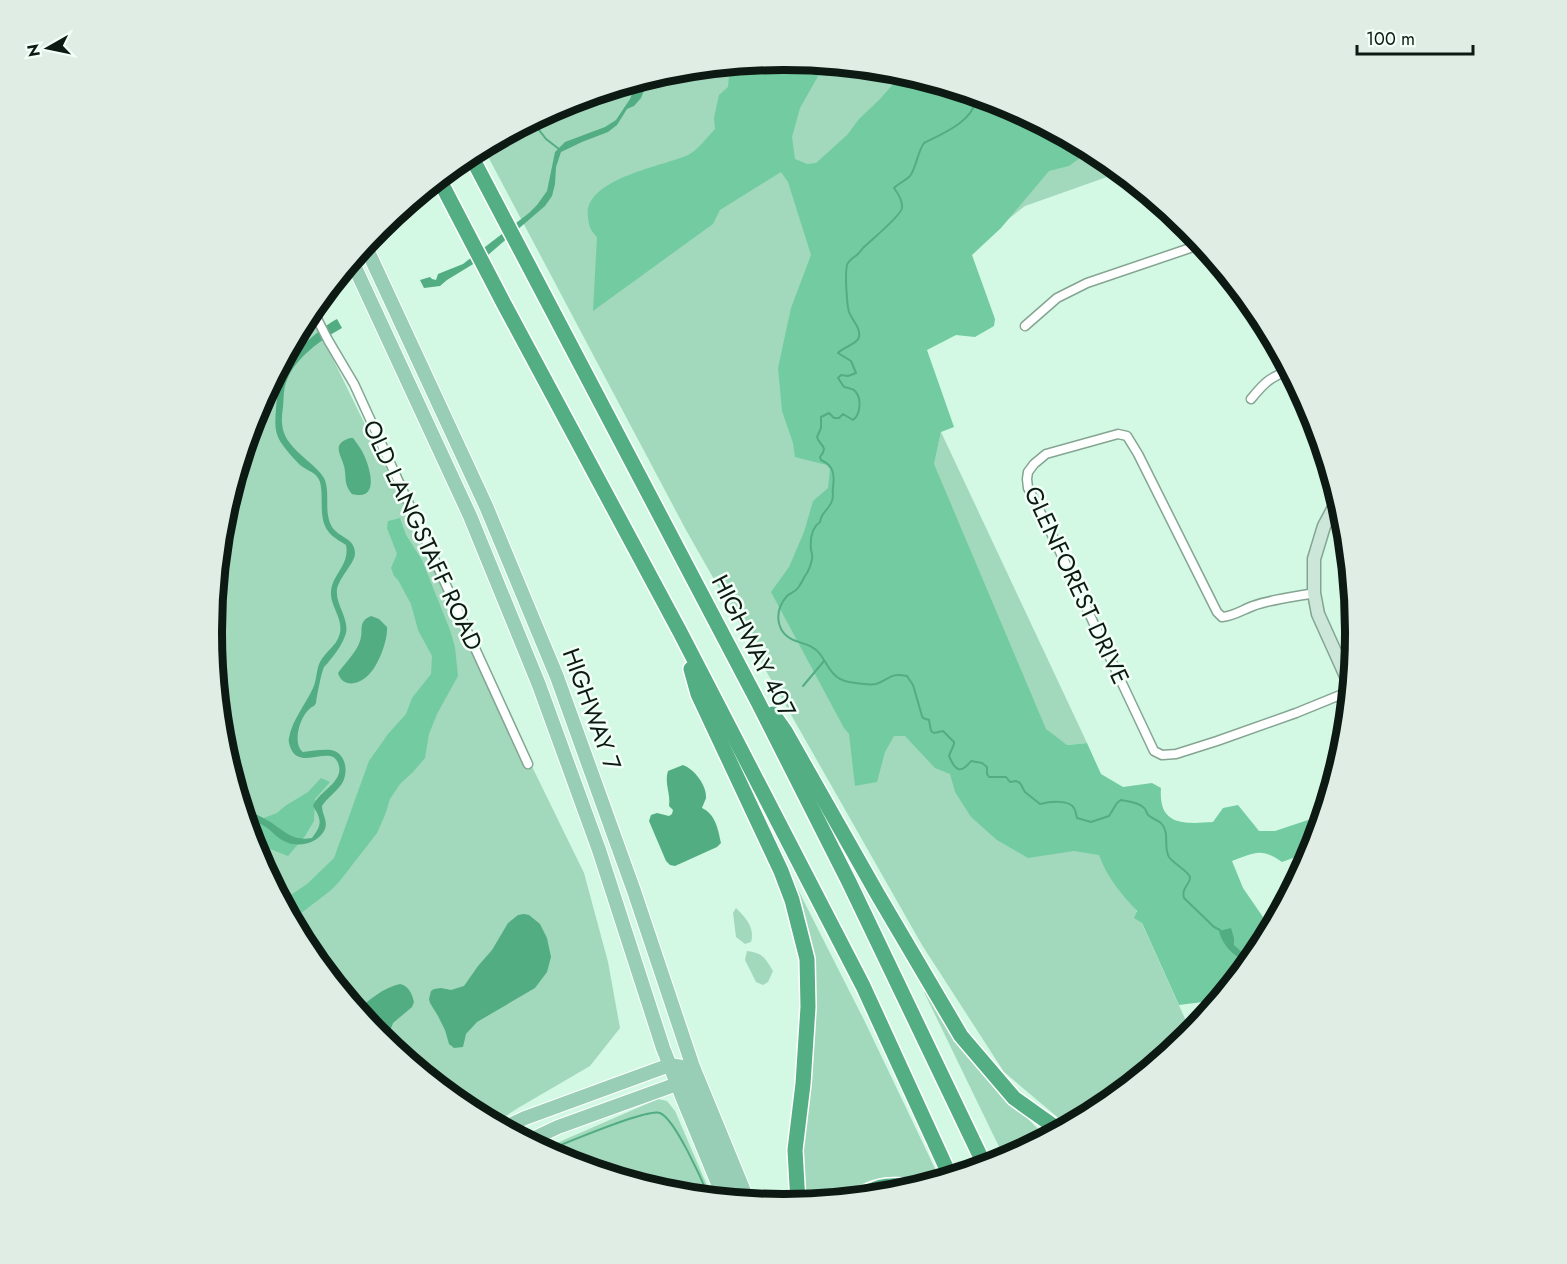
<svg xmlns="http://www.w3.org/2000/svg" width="1567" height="1264" font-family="Jost,sans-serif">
	<rect width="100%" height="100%" fill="#d3f8e4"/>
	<g fill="#a2d8bc">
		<path d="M783,60L895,71L1003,104L1102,157L1121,172L1025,206L863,334L934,463L941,432L1087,743L1067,745L1059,740L1191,1032L1101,1108L1068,1126L1004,1072L922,945L686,530L483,147L565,103L672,71Z"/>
		<path d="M310,312L584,873L608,962L620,1028L590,1066L518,1108L495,1123L465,1107L379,1036L308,949L255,851L222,743L212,632L223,520L255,413Z"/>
		<path d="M786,866L865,1022L940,1179L925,1184C906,1173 875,1175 857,1187C852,1190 848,1197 842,1198C831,1202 816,1201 804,1202L802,1172L804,1128L817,1005L810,941Z"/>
		<path d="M736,908C746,918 755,928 751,942L745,944L736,937L733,913Z"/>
		<path d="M747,951C763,953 765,958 773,971L768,982L763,985L756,982L745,960Z"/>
		<path d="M926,989L968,1058L1037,1128L1049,1135L1005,1159L924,992Z"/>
		<path d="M658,1099L667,1101L675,1111L712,1197L672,1193L564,1160L543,1149Z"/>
	</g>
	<g fill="#73cca1">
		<path d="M783,60L825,64L800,108L792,137L795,159L807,164L816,163L847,135L859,119L879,100L903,73L1003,104L1085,147L1084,155L1069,166L1049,171L1001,228L972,255L995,319L994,326L975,337L956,335L927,350L954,427L941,432L934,464L1046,729L1067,745L1087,743L1101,774L1123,787L1152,783L1161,788C1158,826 1184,824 1213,822L1223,808L1238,805L1259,831H1275L1320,816L1322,818L1312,851L1282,862C1261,847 1254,853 1232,861L1243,888L1265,920L1274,922L1259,950L1218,1000L1179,1005L1142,923L1134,918L1137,911C1121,894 1107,877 1099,855L1074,851L1028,858L997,840L971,817L955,792L950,774L935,768L905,736H894L885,752L877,782L855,786L849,734L844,728L771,592L789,567L804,532L813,501L828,488L830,469L827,465L795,457L793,443L782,411L778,368L791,308L811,255L788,182L781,172L720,210L713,224L706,229L593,311L597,237C590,230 589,226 588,217C582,179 664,166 688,155C698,150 707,137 715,129L714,118L719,95L728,87L730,65Z"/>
		<path d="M400,518L406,535L422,560L450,630L455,647L458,676L437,714L429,734L425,758L413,772L400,784L390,799L385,815L377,833L339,882L330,891L292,920L282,901L307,884L334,858L369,761L388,734L406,714L412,698L431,674L432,656L418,630L411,604L398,580L394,576L391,568L397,554L387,528L388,521Z"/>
		<path d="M321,778L330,782L315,799L314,821L305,836L288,856L252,842L247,824L277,813L285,806L308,792Z"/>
	</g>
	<g fill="#53ad83">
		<path d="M649,78L641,98L634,106L627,109L617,125L608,132L582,142L561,152L556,167L555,184L552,196L545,206L488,255L447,280L440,286L424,288L420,280L430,277L432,279L436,280L438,274L463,264L529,213L537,205L547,191L555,152L565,142L605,127L616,120L630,99L637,82Z"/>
		<path d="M337,319L342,328C322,339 295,358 287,380C283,389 284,398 283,407C281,420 281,431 289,442C298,455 317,466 324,478C331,493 323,512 332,527C338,537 355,538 355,553C355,563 340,576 337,589C335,604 349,618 346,633C343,643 337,652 330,660C329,662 325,666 324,667C321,674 317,695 316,703L314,706C301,711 291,743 303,752C312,751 322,749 331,750C347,753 349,774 341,785C335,793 327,798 322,806C322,814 328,821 325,829C319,843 298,849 284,841C277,838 272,831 266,827C254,819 246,823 242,807C251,812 264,818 272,823C286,833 294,841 312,838C322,825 322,820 313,806C318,791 348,781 337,761C329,747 303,768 292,751C290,747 288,742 289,738C292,720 306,704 313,688C317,680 316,670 320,662C325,652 336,646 339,636C345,620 330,607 331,592C332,574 350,565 346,545C340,541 332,537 328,531C318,518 324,497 320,482C317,472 307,471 300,465C294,459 287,451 282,444C274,433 275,422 276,409C278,373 294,350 322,329C327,325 331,322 337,319Z"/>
		<path d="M350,438H353C356,442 359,446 362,451C369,464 382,502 352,494C343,483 347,478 344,466C341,454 331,444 350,438Z"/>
		<path d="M371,616L379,619L387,627C388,641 377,670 365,678C355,686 342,686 338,673C345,663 356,653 360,641C364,630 357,622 371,616Z"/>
		<path d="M683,765C694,769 707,785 706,798C706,799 702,807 702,808C715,814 718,828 721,843L717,847L675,866L670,865L666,861L649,821L651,815L657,813L669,816L672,814L673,810L669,806C671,794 664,783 668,771Z"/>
		<path d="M524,914L529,915L540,924L547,938L551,957L547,972L535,988L477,1022L466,1034L463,1047L454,1048L449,1044L445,1030L438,1016L430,1003L429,999L431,991L434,989L441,988L451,990L464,986L478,966L492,950L508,923L518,915Z"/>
		<path d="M1231,928L1234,938V945L1245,955L1253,958L1249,962C1235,958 1222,945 1219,931Z"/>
		<path d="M400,984C409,986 412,994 414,1002L412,1007L393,1023L386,1042L379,1036L358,1010C370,999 383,988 400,984Z"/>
	</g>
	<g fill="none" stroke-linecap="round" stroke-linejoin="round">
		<g stroke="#53ad83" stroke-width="2">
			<path d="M973,95L976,100C972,122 942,134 924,143C917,153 917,166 910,176C905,181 899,183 894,188C897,192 903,200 902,208C901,216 871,240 864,247C862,249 860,252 858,254C855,257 851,258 848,263C844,268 847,305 849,312C852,320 861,328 859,337C858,344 843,347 838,353L851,361L856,373L848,376L841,375L838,378L844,387C845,387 852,389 854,390C862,397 861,414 853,420L843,414L839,418H834L829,413L821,417V428L817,437C820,447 829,445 820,457L821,460C833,465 835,474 833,487C832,492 834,496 832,501C829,510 821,512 820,522C811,528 810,539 811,550C812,554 813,556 812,559C811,564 808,572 805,576C803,580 800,585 798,588C795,592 790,593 787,596C773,612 776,634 796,641C805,644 814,646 820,654C829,666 832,679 849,682C855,683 871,685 876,684C889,680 890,672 907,676L913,685L922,716L923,718L929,720L931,731L934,733L943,731L954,742V744L949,756C955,770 960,775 971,761L982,763L987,767V774L989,777H1006L1010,782L1016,781L1020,783L1025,792L1040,804C1048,802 1069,799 1074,808C1076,811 1076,815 1077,818L1091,822L1109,816L1117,803L1121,800C1127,801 1138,802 1143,807C1146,809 1146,812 1148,815C1155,821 1162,820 1165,830C1168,839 1164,848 1169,857C1174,864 1188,871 1190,877C1191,884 1181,887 1184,898L1214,927L1220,930"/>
			<path d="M532,121L546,139L559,149"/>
			<path d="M803,686L824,661"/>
			<path d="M546,1151C564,1144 647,1108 660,1113C675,1119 702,1180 709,1197"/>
		</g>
		<defs>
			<g id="street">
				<path d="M312,309L328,340L354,384L528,764"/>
				<path d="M1025,326L1057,298L1087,283L1202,244"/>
				<path d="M1251,399C1264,383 1269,378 1289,370"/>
				<path d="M1314,593C1294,597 1272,599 1253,606C1242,610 1234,616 1222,617L1217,612L1138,454L1127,436L1118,434L1046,454L1034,464L1028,472L1027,479L1028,488L1053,537L1154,751L1162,755L1176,754L1217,741L1296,713L1350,691"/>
			</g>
			<path id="secondary" d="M1338,500L1324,526L1314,559V593L1318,614L1350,685"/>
			<g id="primary">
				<path d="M365,245L486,506L557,677L634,891L693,1067L748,1201"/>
				<path d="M352,261L470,516L539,685L599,850L663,1048L683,1099L724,1198"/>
				<path d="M504,1128L525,1118L656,1070L670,1065L682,1067L711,1142L737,1199"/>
				<path d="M528,1141L558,1127L677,1084L683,1080"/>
			</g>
			<g id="highway">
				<path d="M470,154L758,702L849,882L985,1166"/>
				<path d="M439,179L504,304L680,632L863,986L950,1176"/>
				<path d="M691,669L698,694L781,871L792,900L807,959L808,1007L803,1084L795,1150L798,1203"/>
				<path d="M773,714L785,731L878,895L961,1036L1014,1098L1059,1130"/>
				<path d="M862,1196C879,1184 893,1185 913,1187"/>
			</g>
		</defs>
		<use href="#street" stroke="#83a592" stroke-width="11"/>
		<use href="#secondary" stroke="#83a592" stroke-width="15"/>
		<use href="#primary" stroke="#fff" stroke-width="16"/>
		<use href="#highway" stroke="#fff" stroke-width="18"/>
		<use href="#street" stroke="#fff" stroke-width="8"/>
		<use href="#secondary" stroke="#cce7da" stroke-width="12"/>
		<use href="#primary" stroke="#98ceb5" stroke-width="14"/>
		<use href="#highway" stroke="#54ae84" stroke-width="15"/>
	</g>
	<g text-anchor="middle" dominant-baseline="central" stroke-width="5" stroke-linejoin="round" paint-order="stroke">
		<g font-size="24" fill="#0d1a13" stroke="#f1fff7">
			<text transform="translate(423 535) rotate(65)">OLD LANGSTAFF ROAD</text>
			<text transform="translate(1077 585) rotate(65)">GLENFOREST DRIVE</text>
			<text transform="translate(754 646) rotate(63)">HIGHWAY 407</text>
			<text transform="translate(592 709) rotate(70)">HIGHWAY 7</text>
		</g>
	</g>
	<path d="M0 0H1567V1264H0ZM783 70H784A561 561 0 0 1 1345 631V633A561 561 0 0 1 784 1194H783A561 561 0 0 1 222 633V631A561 561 0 0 1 783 70Z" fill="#dfede5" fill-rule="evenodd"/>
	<path fill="none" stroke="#0d1a13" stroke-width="8" d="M783 70H784A561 561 0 0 1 1345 631V633A561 561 0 0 1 784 1194H783A561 561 0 0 1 222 633V631A561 561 0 0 1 783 70Z"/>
	<g transform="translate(48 48) rotate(261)" stroke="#f1fff7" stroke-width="4.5" paint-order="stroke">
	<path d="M0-4.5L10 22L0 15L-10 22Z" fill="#0d1a13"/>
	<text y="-9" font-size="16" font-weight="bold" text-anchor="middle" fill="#0d1a13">N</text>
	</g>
	<path d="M1357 45v9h116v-9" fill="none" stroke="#0d1a13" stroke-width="3"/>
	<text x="1366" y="45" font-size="18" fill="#0d1a13" stroke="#f1fff7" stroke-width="4.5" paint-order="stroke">100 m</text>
</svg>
